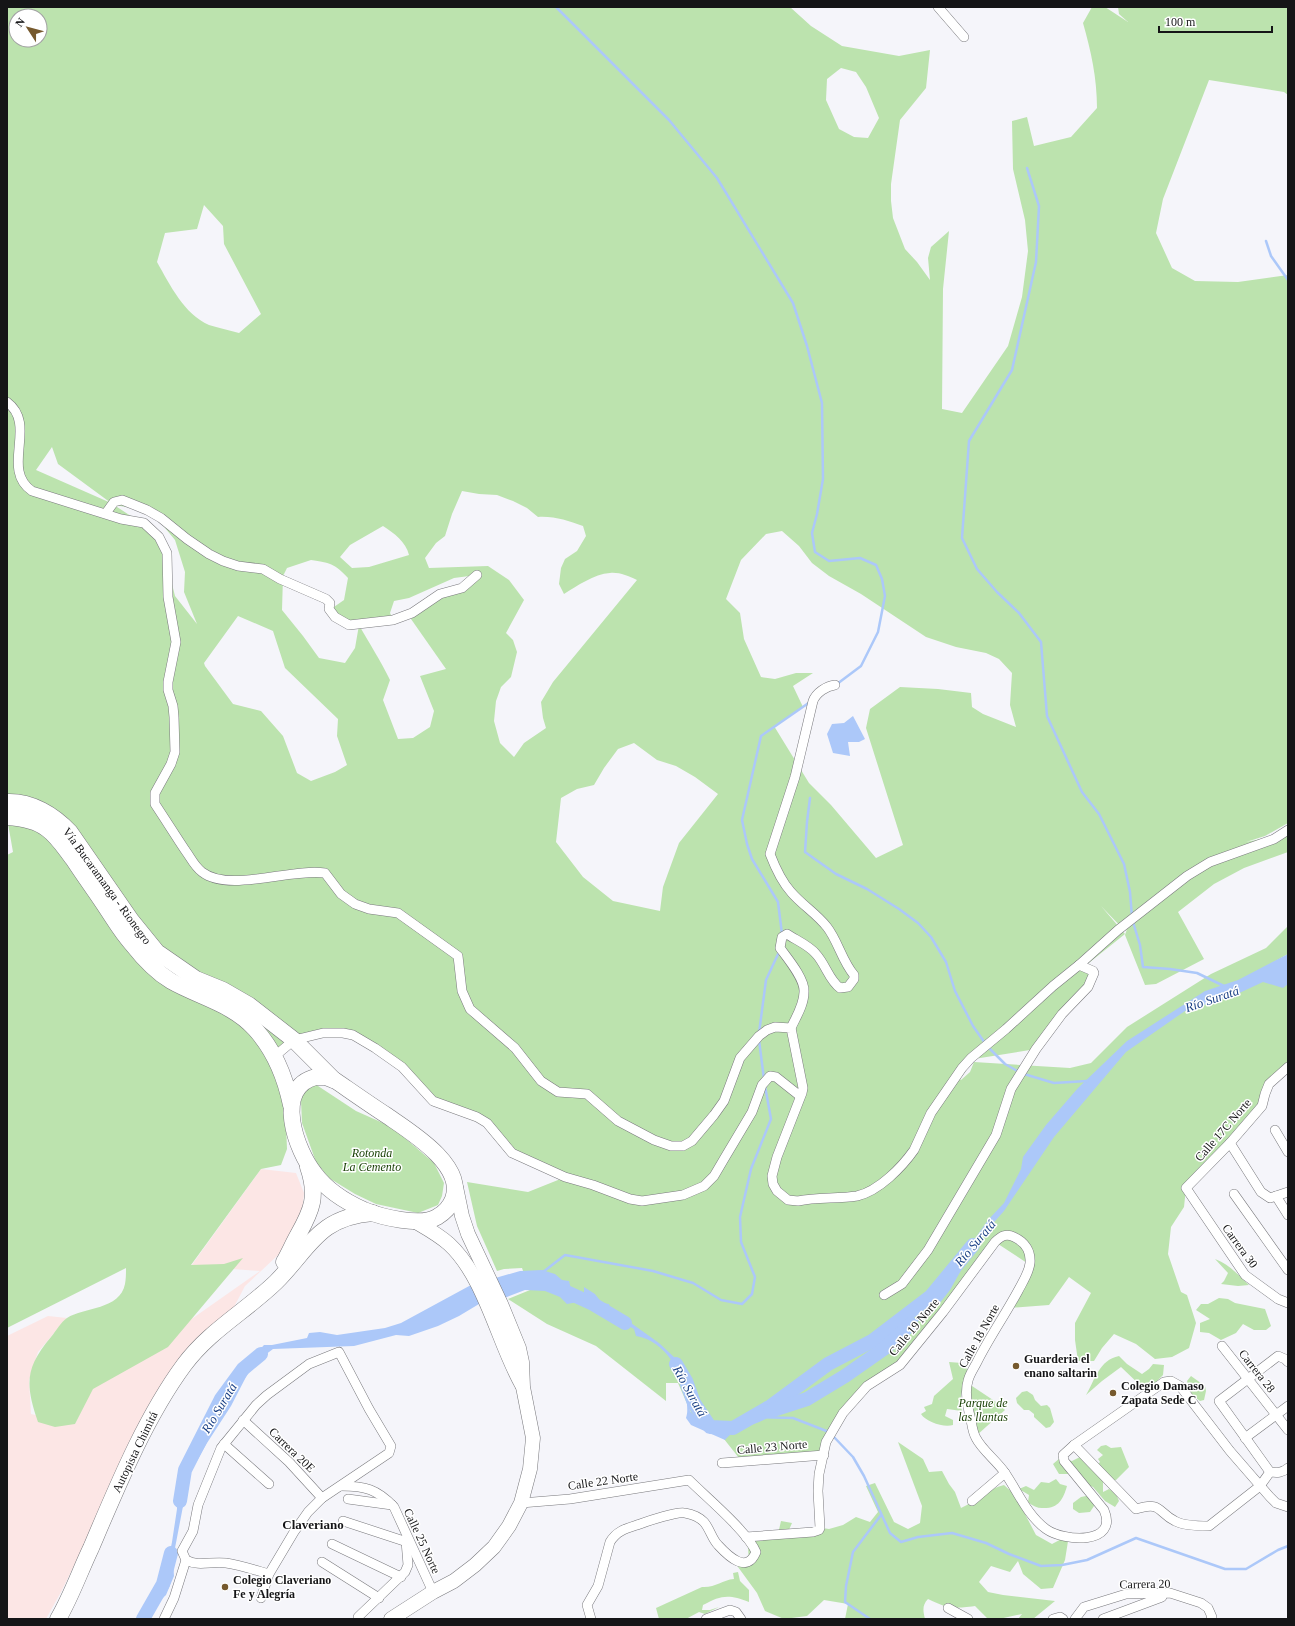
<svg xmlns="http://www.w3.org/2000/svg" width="1295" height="1626" font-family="'Times New Roman',serif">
	<rect width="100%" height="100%" fill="#f5f5fa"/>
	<path fill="#fce6e5" d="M261,1169L296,1173L304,1193L302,1214L292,1242L245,1286L234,1307L201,1336L109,1495L61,1592L46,1619H7V1336L48,1316L67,1318L38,1352L29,1380L31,1414L75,1424L92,1389L260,1271L191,1266Z"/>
	<g fill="#bce3ae" fill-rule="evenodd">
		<path d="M7,7H790L811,26L842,46L899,56L930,50L926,88L900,120L891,184V201L893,218L905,249L917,262L930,280L928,258L931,247L949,231L943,289L942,409L962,413L1008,346L1022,297L1028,251L1025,220L1013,169L1012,121L1027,117L1034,146L1071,137L1097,108C1097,78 1091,51 1083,23L1092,7H1105L1128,22L1119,14L1118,7H1288V95L1284,92L1209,80L1163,199L1156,233L1172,268L1195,281L1238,282L1288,275V823L1265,836L1246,842L1266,838L1288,827V852L1244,868L1214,884L1178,912L1204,959L1156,984L1145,985L1125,935L1128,926L1125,931L1101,906L1125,934L1085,966L1094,972L1036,1049L974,1059L960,1079L961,1080L970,1072L974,1062L1070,1068L1091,1063L1127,1027L1211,974L1266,948L1288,926V954L1272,963H1288V1067L1278,1072L1262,1106L1186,1188L1184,1207L1171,1227L1168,1254L1181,1292L1187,1295L1196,1323L1189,1348L1172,1357L1155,1359L1136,1344L1114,1334L1102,1348L1094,1361H1078L1075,1340V1323L1091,1293L1069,1277L1049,1305L1009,1308L1030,1265L995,1242L912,1348L859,1395L822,1453L739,1458L724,1439L692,1415L678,1383H666V1401L596,1346L547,1324L508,1299L530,1290L522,1268L504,1269L497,1271L477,1226L467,1182L528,1192L563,1178L519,1157L477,1116L441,1107L402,1065L343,1033L294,1040L276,1056L285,1099L287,1149L281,1165L261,1169L191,1265L224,1264L243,1258L168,1347L93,1389L75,1424L55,1427L38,1422C25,1384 25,1368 51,1337C56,1331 61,1322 67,1318C84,1307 120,1310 125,1284C126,1279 126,1273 126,1268L7,1328V855L13,852L7,818ZM16,16H40V40H16ZM841,68L856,72L866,87L879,118L868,138L854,137L839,129L826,100L827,79ZM204,205L223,226L224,244L261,314L239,333C229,330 218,328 209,325C184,314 170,285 157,262L165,233L197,229ZM52,447L58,464L111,503L36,470ZM462,491L479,494L497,495L513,501L527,508L538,517C555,516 568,521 583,526L586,536L577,551L565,559L561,568L559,584L564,594C577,586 594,574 610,573C619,572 628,576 637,580L553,682L541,702L543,718L546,728L524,743L514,757L500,743L494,721L496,701L501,687L511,677L517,652L513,640L506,633L524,600L509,580L488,566L429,568L425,558L436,543L445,536L452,514ZM114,505L151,511L175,540L185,572L184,592L197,624L175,596L170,576L169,546L140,522ZM383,526C394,533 406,542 409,555L369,567L352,568L340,557L350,545ZM782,531L799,546L812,563L829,576L861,594L926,637L956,647L986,653L999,659L1012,673L1010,705L1016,727L983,714L972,707L971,693L938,689L900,687L870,709L866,728L903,845L876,858L831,805L809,783L774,726L803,707L793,686L813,673H796L775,679L761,677L744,639L740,613L726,599L741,560L766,534ZM311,560C330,563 334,563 348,578L344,600L331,609L349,625L393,619L390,613L394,601L409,598L454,578L477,575L422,606L411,619L446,669L420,676L434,711L430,727L413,738L398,739L383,700L390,680C381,661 369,643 359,625L355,648L345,663L319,658L303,636L282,610L283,576L287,568ZM238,616L273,631L285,668L338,719L337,736L347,765L335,772L311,781L297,773L283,736L261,711L233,704L205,666L204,663ZM634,743L657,760L676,766L695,777L718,794L679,843L663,887L660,911L613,901L583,877L556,842L561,798L577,789L594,785L604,768L618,749Z"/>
		<path d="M315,1084L356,1111L392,1127L434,1163L444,1183L442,1196L438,1205L418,1213L376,1204L355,1194L329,1178L316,1162L302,1123L301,1101L303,1093Z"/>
		<path d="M1215,1259C1229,1264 1238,1275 1249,1285L1238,1286L1221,1284L1224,1281L1228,1273Z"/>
		<path d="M1219,1298L1228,1299L1235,1303L1265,1309L1271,1326L1266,1330H1254L1243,1324L1236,1333L1221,1340L1209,1333L1200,1332V1323L1210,1319L1196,1310L1201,1304H1208Z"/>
		<path d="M1119,1356L1127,1364L1142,1374L1149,1369L1153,1364L1164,1365L1163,1375L1151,1387L1143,1388L1121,1367L1102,1381L1086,1395C1095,1380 1099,1360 1119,1356Z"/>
		<path d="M949,1362L962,1363L971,1374C962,1388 959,1394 962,1411L947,1409L945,1416L953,1420V1425C944,1428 926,1422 921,1414L926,1411L924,1407L932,1404L934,1396L953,1379Z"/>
		<path d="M1191,1376L1205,1386L1206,1391L1204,1400L1200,1401L1192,1395L1187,1381Z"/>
		<path d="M969,1384L996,1402L1005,1410L977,1435L968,1409Z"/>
		<path d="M1027,1391L1033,1395L1035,1400L1041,1406L1047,1405L1050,1408L1054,1422L1050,1427L1046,1428L1034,1417V1414L1029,1410H1024L1017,1403L1016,1398L1022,1392Z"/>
		<path d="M898,1442L923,1459L929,1472L942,1471L949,1484L955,1492L961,1508C976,1501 988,1489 1004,1485L1015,1495L1036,1535L1052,1544L1069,1535L1065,1560L1053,1588L1041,1589L1023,1574L1018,1561L1010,1572L991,1566L979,1582L988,1592L1003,1595L1055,1601L1033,1619H1018L1022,1614L999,1619H988L975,1606C951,1609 949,1609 928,1599C922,1605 923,1611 925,1619H845L848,1604L824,1600L807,1616L784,1619L765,1611L757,1593L738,1567L734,1557L749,1562L748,1547L760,1532L778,1534L781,1521L792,1523L788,1532L816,1527L829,1529L843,1525L856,1517L870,1522L878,1512L866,1486L875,1483L894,1522L908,1529L920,1523L922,1506Z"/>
		<path d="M1106,1445L1111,1448L1121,1447L1129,1467L1116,1480L1103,1482V1492L1109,1489L1116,1494L1119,1501L1115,1507L1105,1501L1093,1487L1081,1483L1076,1476L1068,1474H1059L1053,1464L1060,1458L1072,1461L1080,1457L1092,1470L1100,1462L1098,1459L1103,1455L1097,1450L1101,1446Z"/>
		<path d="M1056,1479L1060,1484L1067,1486C1063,1500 1058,1509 1042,1508C1037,1508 1033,1506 1028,1502L1029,1495L1019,1489L1026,1486L1034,1490L1041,1482L1049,1483Z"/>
		<path d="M1086,1496L1093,1498L1094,1506L1090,1512L1079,1513L1073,1509V1503L1081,1497Z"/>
		<path d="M738,1572L740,1581L749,1590V1602C729,1594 721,1595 703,1605L702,1610H710L719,1607L705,1614L699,1612L686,1619H659L656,1608L702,1587C715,1588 722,1580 734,1579L733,1573Z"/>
	</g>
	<g fill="#acc8f9">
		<path d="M853,716L865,739L859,742H848L850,756L833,753L827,734L832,724L844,723Z"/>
		<path d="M1288,954V984L1283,988L1263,982L1235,995L1185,1011L1126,1052L1054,1137L1004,1211L988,1229L973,1249L950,1290L931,1314L927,1312L903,1337L893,1336L883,1341L815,1377L779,1406C771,1422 749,1424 735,1431C731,1433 728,1437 725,1440L691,1425L686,1418C688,1412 687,1408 687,1402C684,1374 666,1341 636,1336L634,1329L610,1316L607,1308L600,1307L589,1300L567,1304L560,1297L545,1291L525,1290L507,1297L479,1304L459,1316L438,1326L409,1336L396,1335L354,1346L273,1349L257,1361L247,1375L231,1406L207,1443L189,1475L175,1548L173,1564L174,1576L166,1595L152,1608L145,1619H141L152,1601L162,1591L172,1542L177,1509V1496L184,1480L218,1415L237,1388L250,1360L264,1345H272L307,1338L309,1333L320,1332L337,1335L385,1328L401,1323L471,1285L520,1271L542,1270L555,1274L562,1280L569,1281L571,1289L584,1294V1287L595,1294L602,1303L609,1304L610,1308L659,1343L674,1357L683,1373L687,1384L690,1411L697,1418L716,1431H725L735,1428L758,1419L766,1414V1408L773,1401L782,1400L817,1374L881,1338L907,1326L924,1311L938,1297L967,1250L988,1220L1004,1203L1021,1169L1023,1157L1046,1125L1078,1088L1127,1041L1205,991L1238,980Z"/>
	</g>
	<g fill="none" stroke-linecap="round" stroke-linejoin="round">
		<g stroke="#acc8f9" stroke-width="2.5">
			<path d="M556,7L669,120L717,178L793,303L807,346L822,403L823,479L817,514L812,533L815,552L829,561L860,558L876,565L882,579L885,596L878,632L861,666L837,684"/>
			<path d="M1027,168L1039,206L1036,262L1012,370L969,441L962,538L977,569L997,592L1019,613L1041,642L1047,716L1082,792L1099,814L1124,864L1130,892L1132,917"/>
			<path d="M1266,241L1271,256L1288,280"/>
			<path d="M810,798L807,822L805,852L836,874L867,889L899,909L918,923L931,937L946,962L955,991L973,1026L987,1046L1005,1064L1019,1072"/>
			<path d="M1133,922L1140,945L1143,967L1170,969L1197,973L1224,986"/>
			<path d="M782,934L778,902L752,859L747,844L742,820L761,736L810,702"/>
			<path d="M759,1033L766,980L779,952"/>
			<path d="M759,1040L764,1079"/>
			<path d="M1024,1074L1054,1083L1087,1081"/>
			<path d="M543,1272L565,1255L653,1271L693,1283L721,1300L742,1304L752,1294L755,1277L741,1242L740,1217L751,1169L771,1119L765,1086"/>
			<path d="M753,1417L793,1418L829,1432"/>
			<path d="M833,1436L853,1457L864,1476L890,1533L901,1542L918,1537L952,1533L986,1543L1009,1554L1041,1566L1062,1565L1087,1560L1136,1538L1225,1569H1246L1278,1550L1288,1546"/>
			<path d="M870,1619L845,1602L846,1586L853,1552L881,1515"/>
		</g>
		<g stroke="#acc8f9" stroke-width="14">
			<path d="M569,1293L593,1304L625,1323"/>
			<path d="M676,1364L686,1381L694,1403L710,1427L733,1428L771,1406L828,1364L872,1341L931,1296L973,1245"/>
			<path d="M770,1411L807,1399L845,1376L885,1348L911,1324"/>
			<path d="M180,1501L185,1470L221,1399L243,1369L261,1354"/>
			<path d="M143,1619L163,1584L171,1553"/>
		</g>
		<defs>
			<g id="street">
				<path d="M938,7L964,37"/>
				<path d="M7,402C38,425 0,469 32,491L121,519L144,523L159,537L167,553L168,597L176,642L168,682V690L173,706L174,717L175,752L171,764L155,793V804C165,819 175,835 185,850C191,858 194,866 202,872C229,893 291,868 325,873L341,894L355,904L369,909L398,913L458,956L462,991L470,1009L515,1048L541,1081L558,1092L587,1094L618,1121L654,1140L671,1146H683L692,1141L714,1115L724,1101L740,1058L759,1036L767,1030L775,1027L791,1028L803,1088L802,1093L777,1157L772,1176L773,1184L777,1191L788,1200L798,1201C817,1197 837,1199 857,1196C879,1191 902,1167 914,1150L931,1113L962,1068L971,1058L1006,1029L1053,986L1079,965L1093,971L1094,973L1088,987L1062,1014L1036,1049L1011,1089L996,1135L928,1250L902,1284L884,1295"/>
				<path d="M106,513L114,502L122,500L147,510L161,518L187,539L209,554L223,561L238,566L263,569L280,579L326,599L330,603L329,609L335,617L349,625L393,620L412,613L440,594L462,588L477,575"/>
				<path d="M1079,965L1118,930L1187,876L1210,862L1274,839L1288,830"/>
				<path d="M791,1028C796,1017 804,1005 804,992C805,979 788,959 780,948L782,937L787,934C796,940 810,946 816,954C826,965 829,980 840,988L848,987L854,979V975C842,961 838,941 827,927C816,913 802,905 791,892C782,882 775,867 770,854L795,777L813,701C816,693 826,686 835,685"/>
				<path d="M275,1056L294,1040L323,1033H343L353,1035L375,1048L402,1067L433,1101L477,1117L487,1123L512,1153L565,1177L593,1185L630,1199L642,1201L683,1195L704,1186L714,1176L724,1159L752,1112L762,1085L770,1076L776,1077L800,1096"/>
				<path d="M1288,1067L1269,1084L1265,1094L1262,1106L1230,1143L1186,1188L1245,1275L1278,1299L1288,1303"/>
				<path d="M1275,1130L1288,1152"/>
				<path d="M1230,1143L1261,1192L1270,1198L1276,1196L1288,1215"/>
				<path d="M1234,1194L1288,1270"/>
				<path d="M1276,1196L1288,1192"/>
				<path d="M1222,1346L1288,1430"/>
				<path d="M1288,1362L1285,1359L1278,1356L1219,1401L1270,1472C1277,1473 1282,1473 1288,1468"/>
				<path d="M243,1420L289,1462L322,1498"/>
				<path d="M1245,1438L1288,1406"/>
				<path d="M224,1444L269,1484"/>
				<path d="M1074,1445L1136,1509C1162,1501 1157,1512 1175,1521C1184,1526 1199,1526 1209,1526L1260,1486L1270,1472"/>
				<path d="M722,1463L824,1455"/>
				<path d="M341,1486C365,1486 377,1489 394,1507L433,1592"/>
				<path d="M348,1499L392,1505"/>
				<path d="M972,1501L1005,1473"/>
				<path d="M521,1503L570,1499L689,1480C706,1497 747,1531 756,1552C747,1574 729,1557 718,1545C712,1539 710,1529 704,1522C699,1517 691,1514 685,1513C678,1511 648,1521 640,1524C628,1528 617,1530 610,1542L598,1586L587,1605L591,1619"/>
				<path d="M343,1521L407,1542"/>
				<path d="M746,1537L813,1532L819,1530L820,1528L818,1491L819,1474L826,1442L843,1413L867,1386L900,1365L943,1312L995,1242C1001,1236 1006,1233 1014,1237C1025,1242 1031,1251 1030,1263C1029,1273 1022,1283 1018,1291C1005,1315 989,1338 977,1362C974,1368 969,1375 968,1381C964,1393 968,1409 971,1420C972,1426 973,1433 976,1438C982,1450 997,1461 1005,1473C1018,1492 1027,1515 1046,1529C1064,1542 1119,1545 1104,1510L1064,1461L1063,1455L1074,1445L1164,1382L1171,1381L1180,1386L1230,1451L1270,1497L1276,1503L1288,1507"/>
				<path d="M332,1544L401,1577"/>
				<path d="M322,1562L379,1598"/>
				<path d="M261,1598L269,1574L294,1532L308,1512L322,1498L389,1453L391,1446L369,1409L339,1352L309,1364L267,1395L256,1405L221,1448L198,1505L193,1531L182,1551L186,1560C199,1567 211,1561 226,1563C240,1565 255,1570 269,1574"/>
				<path d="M948,1608L968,1619"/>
				<path d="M358,1617L405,1572L408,1565L406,1541"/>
				<path d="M164,1619L174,1598L186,1560"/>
				<path d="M706,1619L730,1610L736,1612L741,1619"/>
				<path d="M1053,1619L1060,1617L1063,1619"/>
				<path d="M1075,1619L1084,1607L1126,1594L1170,1593L1201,1603L1208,1608L1212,1617L1211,1619"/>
				<path d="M1103,1619L1162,1597"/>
			</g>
			<g id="primary">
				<path d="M416,1222C428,1229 439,1235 449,1244C485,1277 498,1343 522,1385"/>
				<path d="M391,1619L433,1592L454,1581L475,1565L494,1547L509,1526L521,1503L530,1469L533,1438L523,1387L522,1362L519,1348L501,1304L468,1234L462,1216L456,1187"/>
			</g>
			<g id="highway">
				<path d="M7,802C32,801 54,815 70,832L131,920L157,952L196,979L223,990L249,1005L294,1040L334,1080"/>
				<path d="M7,817C21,818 36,820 47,829C58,837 65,849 73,859C84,876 96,892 107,909C115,921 122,933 132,944C143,958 156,972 171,981C199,997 233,1004 255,1029C275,1051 285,1076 291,1105"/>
				<path d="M316,1077H326L336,1081C352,1092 369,1104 386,1115C409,1131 466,1165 453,1199C450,1207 444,1213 437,1217C421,1227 381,1217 364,1210C346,1202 327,1190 315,1174C296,1151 273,1087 316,1077Z"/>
				<path d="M284,1262C289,1253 293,1244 298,1235C312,1210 318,1196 308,1167"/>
				<path d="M58,1619C71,1597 80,1571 91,1548C117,1487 145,1418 184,1365C209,1331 246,1311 276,1282C310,1248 318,1217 373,1213"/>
			</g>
		</defs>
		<use href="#street" stroke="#79797d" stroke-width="10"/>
		<use href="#primary" stroke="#79797d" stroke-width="15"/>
		<use href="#highway" stroke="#79797d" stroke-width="17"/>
		<use href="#street" stroke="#fff" stroke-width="9"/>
		<use href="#primary" stroke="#fff" stroke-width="14"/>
		<use href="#highway" stroke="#fff" stroke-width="16"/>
	</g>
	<g fill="#76592d" stroke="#fff" stroke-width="1.5">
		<circle cx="1016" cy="1366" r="4"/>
		<circle cx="1113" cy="1393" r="4"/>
		<circle cx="225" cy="1587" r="4"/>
	</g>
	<g text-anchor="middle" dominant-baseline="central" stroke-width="3" stroke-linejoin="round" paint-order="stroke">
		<g font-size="12" fill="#151517" stroke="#fff">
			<text transform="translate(107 886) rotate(54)">Vía Bucaramanga - Rionegro</text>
			<text transform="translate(1223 1130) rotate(-49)">Calle 17C Norte</text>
			<text transform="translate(1240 1246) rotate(54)">Carrera 30</text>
			<text transform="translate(914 1327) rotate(-50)">Calle 19 Norte</text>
			<text transform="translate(979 1336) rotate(-61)">Calle 18 Norte</text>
			<text transform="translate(1257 1371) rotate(52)">Carrera 28</text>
			<text transform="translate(772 1447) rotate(-5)">Calle 23 Norte</text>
			<text transform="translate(292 1450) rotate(44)">Carrera 20E</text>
			<text transform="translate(135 1452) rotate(-64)">Autopista Chimitá</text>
			<text transform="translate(603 1481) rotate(-8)">Calle 22 Norte</text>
			<text transform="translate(422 1541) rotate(65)">Calle 25 Norte</text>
			<text transform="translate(1145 1584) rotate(-1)">Carrera 20</text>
		</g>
		<g font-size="12" font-style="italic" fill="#153d00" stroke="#fff">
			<text x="372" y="1153">Rotonda<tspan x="372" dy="14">La Cemento</tspan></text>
			<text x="983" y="1403">Parque de<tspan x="983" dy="14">las llantas</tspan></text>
		</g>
		<g font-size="12" font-weight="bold" fill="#151517" stroke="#fff" text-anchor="start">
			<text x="1024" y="1359">Guarderia el<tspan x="1024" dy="14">enano saltarin</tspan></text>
			<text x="1121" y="1386">Colegio Damaso<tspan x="1121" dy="14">Zapata Sede C</tspan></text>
			<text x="233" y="1580">Colegio Claveriano<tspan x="233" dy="14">Fe y Alegría</tspan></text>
		</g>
		<g font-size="13" font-style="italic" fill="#1a4086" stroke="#fff">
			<text transform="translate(1212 999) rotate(-19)">Río Suratá</text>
			<text transform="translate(975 1243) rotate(-50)">Río Suratá</text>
			<text transform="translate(690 1391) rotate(61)">Río Suratá</text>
			<text transform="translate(219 1408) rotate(-59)">Río Suratá</text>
		</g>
		<g font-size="13" font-weight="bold" fill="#151517" stroke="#fff">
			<text x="313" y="1524">Claveriano</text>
		</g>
	</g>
	<rect width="1295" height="1626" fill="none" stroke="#151517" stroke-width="16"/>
	<g transform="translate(28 28) rotate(306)"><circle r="19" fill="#ffffff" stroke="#a1a1a2"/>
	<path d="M0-3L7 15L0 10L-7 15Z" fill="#76592d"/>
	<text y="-6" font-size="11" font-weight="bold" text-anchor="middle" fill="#151517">N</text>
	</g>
	<path d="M1159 26v6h113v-6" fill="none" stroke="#151517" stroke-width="2"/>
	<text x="1165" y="26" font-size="12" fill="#151517" stroke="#ffffff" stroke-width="3" paint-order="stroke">100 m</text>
</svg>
